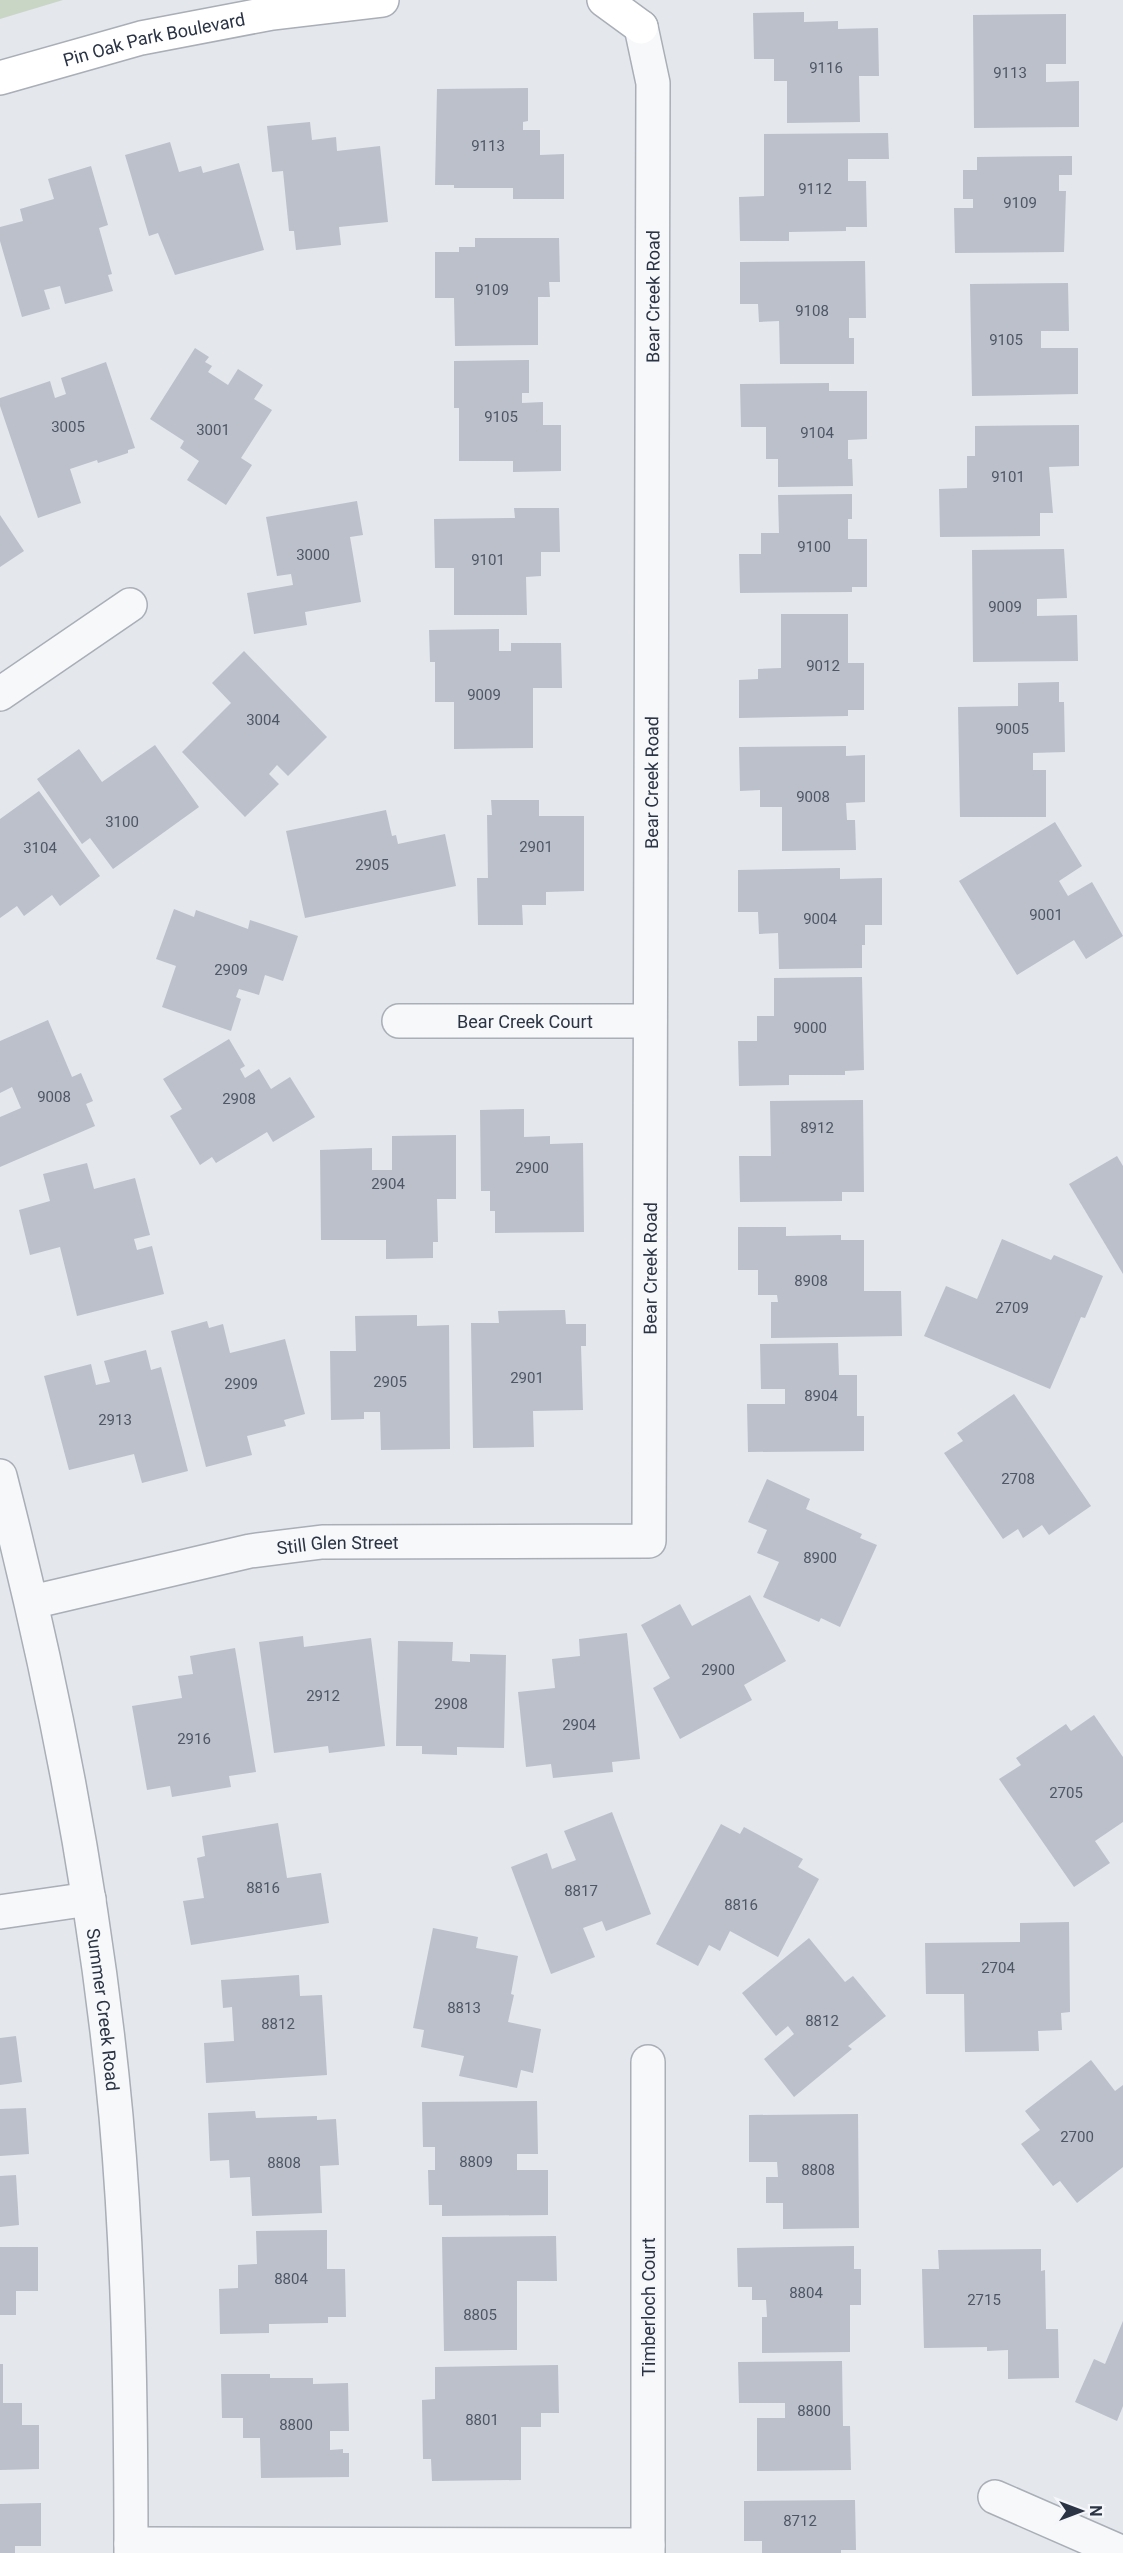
<svg xmlns="http://www.w3.org/2000/svg" width="1123" height="2553" font-family="Roboto,sans-serif">
	<rect width="100%" height="100%" fill="#e4e7ec"/>
	<path fill="#c9d6c5" d="M0,0H63L0,19Z"/>
	<g fill="#bbc0ca">
		<path d="M804,12V22L838,21V29L878,28L879,76H859L860,122L787,123V81H774V59H754L753,13Z"/>
		<path d="M1066,14V64H1046V82L1079,81V127L974,128L973,15Z"/>
		<path d="M528,88V121L523,122V130H540V155L564,154V199H513V188H454V185H435L437,89Z"/>
		<path d="M310,122L312,140L336,137L337,151L380,146L388,222L339,227L341,245L296,250L294,231H289L283,171L272,172L267,126Z"/>
		<path d="M888,133L889,159H848V181H866L867,227H846V231L789,232V241H740L739,197L764,196V134Z"/>
		<path d="M170,142L179,172L201,166L203,173L239,163L264,250L175,275L158,233L149,236L125,155Z"/>
		<path d="M1072,156V175H1059V191H1066L1064,252L955,253L954,208H973V199H963V170H977V157Z"/>
		<path d="M91,166L108,225L99,228L112,274L108,275L113,291L65,304L60,286L44,290L50,309L22,317L0,241V227L23,221L20,209L54,199L48,179Z"/>
		<path d="M475,238H559L560,282H549L550,297H538V345L455,346L454,298H435V252H459V247H475Z"/>
		<path d="M865,261L866,318H849V338H854V364H780L779,321L759,322L758,304H740V262Z"/>
		<path d="M1068,283L1069,331H1041V348H1078V394L972,396L970,284Z"/>
		<path d="M195,348L209,357L205,362L212,366L208,372L228,385L238,369L263,385L254,399L272,410L241,458L252,465L226,505L187,480L199,461L180,448L184,441L150,419Z"/>
		<path d="M529,360V393H522V403L543,402V425H561V471L513,472V461H459V408H454V361Z"/>
		<path d="M106,362L135,448L128,450V453L98,463L97,460L70,469L81,503L38,518L0,406V398L50,381L55,398L66,394L61,378Z"/>
		<path d="M829,383V391H867V439L848,440V459H852L853,486L778,487V459H766V427H741L740,384Z"/>
		<path d="M1079,425V466L1049,467L1053,513H1040V536L940,537L939,489L967,488V456H975V426Z"/>
		<path d="M852,494V519H848V539H867V587H852V592L740,593L739,554H761V533H779L778,495Z"/>
		<path d="M357,501L363,535L350,537L361,602L305,612L307,625L254,634L247,593L293,585L291,574L277,576L266,517Z"/>
		<path d="M514,508H559L560,552H541V576L526,577L527,615H454V568H435L434,519L515,518Z"/>
		<path d="M0,515L24,551L0,567Z"/>
		<path d="M1064,549L1067,598L1037,599V616L1077,615L1078,661L973,662L972,550Z"/>
		<path d="M781,614H848V663H864V710H848V716L739,718V680L758,679V669L781,668Z"/>
		<path d="M499,629V651H511V643H561L562,688H533V748L454,749V702H435V662H430L429,630Z"/>
		<path d="M244,651L327,737L288,776L277,765L269,774L279,784L245,817L182,752L231,703L212,683Z"/>
		<path d="M1059,682V702H1064L1065,752L1033,753V770H1046V817H960L958,707L1018,706V683Z"/>
		<path d="M155,745L199,807L113,869L90,838L82,844L37,779L79,749L102,782Z"/>
		<path d="M846,746V756L865,755V802L846,803L847,820H855L856,850L782,851V807H760V790L740,791L739,747Z"/>
		<path d="M39,791L100,876L60,906L52,895L24,916L17,906L0,918V819Z"/>
		<path d="M491,800H539V816H584V891L546,892V905H522L523,925H478L477,878H488L487,815H492Z"/>
		<path d="M386,810L392,836L396,835L398,844L445,834L456,886L305,918L286,831Z"/>
		<path d="M1055,822L1082,866L1059,881L1068,896L1092,882L1123,936L1086,959L1074,940L1017,975L959,881Z"/>
		<path d="M840,868V879L882,878V925H865V945H862V968L779,969L778,933L759,934L758,912H738V870Z"/>
		<path d="M174,909L194,917L196,910L248,929L250,920L298,936L283,981L265,975L259,995L239,989L236,997L241,999L231,1031L162,1007L176,966L156,959Z"/>
		<path d="M862,977L864,1070L845,1071V1075H789V1085L739,1086L738,1041H757V1016H774V978Z"/>
		<path d="M48,1020L72,1077L81,1073L93,1101L86,1104L95,1126L0,1167V1117L21,1108L12,1087L0,1093V1041Z"/>
		<path d="M229,1039L245,1066L240,1069L245,1078L259,1069L271,1089L290,1077L315,1117L273,1142L267,1132L216,1163L212,1157L200,1165L170,1116L182,1109L163,1079Z"/>
		<path d="M863,1100L864,1192H842V1201L740,1202L739,1156H771L770,1101Z"/>
		<path d="M524,1109V1137L550,1136V1144L583,1143L584,1232L495,1233V1211H490V1191H481L480,1110Z"/>
		<path d="M456,1135V1199H437L438,1242H433V1258L386,1259V1240H321L320,1150L372,1148V1170H392V1136Z"/>
		<path d="M1117,1156L1123,1166V1274L1069,1184Z"/>
		<path d="M87,1163L94,1189L135,1178L150,1235L134,1239L137,1250L152,1246L164,1294L77,1316L60,1247L30,1255L19,1210L50,1201L43,1174Z"/>
		<path d="M738,1227H786V1236L841,1235V1240H864V1291H901L902,1336L771,1338V1302H778L777,1295H758V1270H738Z"/>
		<path d="M1002,1239L1051,1260L1054,1255L1103,1276L1085,1318L1081,1317L1050,1389L924,1336L946,1286L977,1299Z"/>
		<path d="M565,1310L566,1324H586V1346H581L583,1410L533,1411L534,1447L473,1448L471,1323H499L498,1311Z"/>
		<path d="M417,1315V1326L449,1325L450,1449L381,1450L380,1412H364V1419L331,1420L330,1351H356L355,1316Z"/>
		<path d="M207,1321L209,1328L223,1324L230,1353L285,1339L305,1414L284,1420L286,1426L247,1436L252,1455L206,1467L171,1331Z"/>
		<path d="M838,1343L839,1375H857V1416H864V1451L748,1452L747,1404H785V1389H761L760,1344Z"/>
		<path d="M146,1350L151,1370L161,1367L188,1471L142,1483L134,1454L69,1470L44,1376L91,1364L96,1385L110,1382L104,1361Z"/>
		<path d="M1014,1394L1091,1506L1049,1535L1042,1525L1023,1538L1018,1529L1003,1539L944,1453L963,1441L957,1433Z"/>
		<path d="M767,1479L810,1499L806,1509L862,1534L860,1538L877,1545L840,1627L821,1618L819,1622L763,1597L779,1562L757,1553L767,1530L748,1522Z"/>
		<path d="M750,1595L786,1661L744,1685L752,1700L680,1739L653,1688L670,1678L641,1625L680,1604L692,1626Z"/>
		<path d="M627,1633L640,1759L612,1762L613,1772L553,1778L551,1764L526,1767L518,1692L555,1688L552,1659L580,1656L579,1639Z"/>
		<path d="M303,1636L304,1647L371,1638L385,1746L329,1753L328,1746L274,1753L259,1642Z"/>
		<path d="M398,1641L453,1642L452,1661L470,1662V1654L506,1655L504,1748L457,1747V1755L422,1754V1746H396Z"/>
		<path d="M235,1648L256,1772L229,1776L231,1787L172,1797L170,1786L147,1790L132,1706L182,1698L178,1676L193,1674L190,1656Z"/>
		<path d="M1094,1715L1123,1757V1822L1095,1841L1110,1863L1074,1887L999,1779L1021,1765L1016,1758L1066,1724L1071,1731Z"/>
		<path d="M612,1812L651,1914L606,1931L602,1921L583,1928L595,1957L551,1974L511,1867L547,1853L552,1869L576,1860L564,1831Z"/>
		<path d="M278,1823L287,1878L321,1873L329,1923L191,1945L183,1901L204,1898L197,1858L205,1856L202,1836Z"/>
		<path d="M721,1824L740,1834L744,1827L803,1859L798,1867L819,1879L778,1957L730,1931L720,1951L709,1945L698,1966L656,1944Z"/>
		<path d="M1069,1922L1070,2012L1061,2013L1062,2030L1038,2031L1039,2051L965,2052L964,1994H926L925,1943L1020,1942V1923Z"/>
		<path d="M433,1928L478,1937L476,1948L518,1956L511,1994L514,1995L508,2022L541,2029L533,2073L521,2070L517,2088L459,2076L464,2056L421,2047L424,2030L413,2028Z"/>
		<path d="M809,1938L845,1982L853,1976L886,2016L848,2046L852,2049L794,2097L764,2059L794,2034L788,2026L776,2036L742,1993Z"/>
		<path d="M299,1975L300,1996L322,1995L327,2075L206,2083L204,2043L234,2041L232,2007L223,2008L221,1980Z"/>
		<path d="M16,2036L22,2082L0,2085V2038Z"/>
		<path d="M1091,2060L1115,2091L1123,2085V2167L1077,2203L1060,2181L1053,2186L1021,2144L1040,2130L1025,2111Z"/>
		<path d="M537,2101L538,2154H517V2170H548V2215L442,2216V2205H429L428,2170H435V2147H423L422,2102Z"/>
		<path d="M26,2108L29,2154L0,2156V2109Z"/>
		<path d="M255,2111L256,2118L317,2116V2120L336,2119L339,2165L320,2166L322,2213L252,2216L250,2177L230,2178L229,2160L210,2161L208,2113Z"/>
		<path d="M858,2114L859,2228L783,2229V2203H766V2177H778L777,2162H749V2115Z"/>
		<path d="M16,2175L19,2225L0,2227V2176Z"/>
		<path d="M327,2230V2269H345L346,2317H328V2323L269,2324V2333L220,2334L219,2289L238,2288V2265L257,2264L256,2231Z"/>
		<path d="M556,2236L557,2281H517V2350L444,2351L442,2237Z"/>
		<path d="M854,2246V2269H861V2305H850V2352L762,2353V2317H767L766,2300H752V2287H738L737,2248Z"/>
		<path d="M0,2247H38V2291H16V2315H0Z"/>
		<path d="M1041,2249V2271L1045,2270L1046,2329H1058L1059,2378L1008,2379V2350L987,2351V2347L924,2348L922,2269H939L938,2250Z"/>
		<path d="M1123,2321V2406L1117,2421L1075,2402L1094,2359L1105,2364Z"/>
		<path d="M842,2361L843,2426H850L851,2470L757,2471V2418H785V2403H739L738,2362Z"/>
		<path d="M0,2364H3V2403H22V2425H39V2469L0,2470Z"/>
		<path d="M558,2365L559,2413H541V2427H521V2480L432,2481L431,2459H423L422,2400L435,2399V2367Z"/>
		<path d="M221,2374H270V2378H313V2384L348,2383L349,2431H330V2450L343,2449V2453H349V2477L261,2478L260,2438H243V2418H222Z"/>
		<path d="M855,2500L856,2550H841V2553H762V2541H744V2501Z"/>
		<path d="M41,2503V2546H15V2553H0V2504Z"/>
	</g>
	<g fill="none" stroke-linecap="round" stroke-linejoin="round">
		<defs>
			<g id="street">
				<path d="M0,694L130,605"/>
				<path id="s1" d="M399,1021H650"/>
				<path id="s2" d="M0,1476C54,1686 96,1899 116,2116C129,2261 131,2407 131,2553"/>
				<path id="s3" d="M32,1602L250,1551L322,1542L649,1541L653,83L641,27"/>
				<path d="M0,1912L89,1899"/>
				<path d="M995,2497L1123,2553"/>
				<path d="M131,2544L648,2545"/>
				<path d="M648,2553V2062"/>
			</g>
			<g id="secondary">
				<path d="M604,0L641,27"/>
				<path id="s4" d="M0,78L141,38L272,13L382,0"/>
			</g>
		</defs>
		<use href="#street" stroke="#a9aeb7" stroke-width="36"/>
		<use href="#secondary" stroke="#a9aeb7" stroke-width="36"/>
		<use href="#street" stroke="#f7f8fa" stroke-width="33"/>
		<use href="#secondary" stroke="#fff" stroke-width="33"/>
	</g>
	<g text-anchor="middle" dominant-baseline="central" stroke-width="4.5" stroke-linejoin="round" paint-order="stroke">
		<g font-size="15" fill="#4f5766">
			<text x="826" y="68">9116</text>
			<text x="1010" y="73">9113</text>
			<text x="488" y="146">9113</text>
			<text x="815" y="189">9112</text>
			<text x="1020" y="203">9109</text>
			<text x="492" y="290">9109</text>
			<text x="812" y="311">9108</text>
			<text x="1006" y="340">9105</text>
			<text x="501" y="417">9105</text>
			<text x="68" y="427">3005</text>
			<text x="213" y="430">3001</text>
			<text x="817" y="433">9104</text>
			<text x="1008" y="477">9101</text>
			<text x="814" y="547">9100</text>
			<text x="313" y="555">3000</text>
			<text x="488" y="560">9101</text>
			<text x="1005" y="607">9009</text>
			<text x="823" y="666">9012</text>
			<text x="484" y="695">9009</text>
			<text x="263" y="720">3004</text>
			<text x="1012" y="729">9005</text>
			<text x="813" y="797">9008</text>
			<text x="122" y="822">3100</text>
			<text x="536" y="847">2901</text>
			<text x="40" y="848">3104</text>
			<text x="372" y="865">2905</text>
			<text x="1046" y="915">9001</text>
			<text x="820" y="919">9004</text>
			<text x="231" y="970">2909</text>
			<text x="810" y="1028">9000</text>
			<text x="54" y="1097">9008</text>
			<text x="239" y="1099">2908</text>
			<text x="817" y="1128">8912</text>
			<text x="532" y="1168">2900</text>
			<text x="388" y="1184">2904</text>
			<text x="811" y="1281">8908</text>
			<text x="1012" y="1308">2709</text>
			<text x="527" y="1378">2901</text>
			<text x="390" y="1382">2905</text>
			<text x="241" y="1384">2909</text>
			<text x="821" y="1396">8904</text>
			<text x="115" y="1420">2913</text>
			<text x="1018" y="1479">2708</text>
			<text x="820" y="1558">8900</text>
			<text x="718" y="1670">2900</text>
			<text x="323" y="1696">2912</text>
			<text x="451" y="1704">2908</text>
			<text x="579" y="1725">2904</text>
			<text x="194" y="1739">2916</text>
			<text x="1066" y="1793">2705</text>
			<text x="263" y="1888">8816</text>
			<text x="581" y="1891">8817</text>
			<text x="741" y="1905">8816</text>
			<text x="998" y="1968">2704</text>
			<text x="464" y="2008">8813</text>
			<text x="822" y="2021">8812</text>
			<text x="278" y="2024">8812</text>
			<text x="1077" y="2137">2700</text>
			<text x="476" y="2162">8809</text>
			<text x="284" y="2163">8808</text>
			<text x="818" y="2170">8808</text>
			<text x="291" y="2279">8804</text>
			<text x="806" y="2293">8804</text>
			<text x="984" y="2300">2715</text>
			<text x="480" y="2315">8805</text>
			<text x="814" y="2411">8800</text>
			<text x="482" y="2420">8801</text>
			<text x="296" y="2425">8800</text>
			<text x="800" y="2521">8712</text>
		</g>
		<g font-size="18" fill="#2b3445" stroke="#f4f6f9">
			<text stroke="none"><textPath href="#s4" startOffset="159">Pin Oak Park Boulevard</textPath></text>
			<text stroke="none"><textPath href="#s3" startOffset="1868">Bear Creek Road</textPath></text>
			<text stroke="none"><textPath href="#s3" startOffset="1382">Bear Creek Road</textPath></text>
			<text stroke="none"><textPath href="#s1" startOffset="126">Bear Creek Court</textPath></text>
			<text stroke="none"><textPath href="#s3" startOffset="896">Bear Creek Road</textPath></text>
			<text stroke="none"><textPath href="#s3" startOffset="312">Still Glen Street</textPath></text>
			<text stroke="none"><textPath href="#s2" startOffset="544">Summer Creek Road</textPath></text>
			<text transform="translate(648 2307) rotate(-90)">Timberloch Court</text>
		</g>
	</g>
	<g transform="translate(1081 2511) rotate(90)" stroke="#f4f6f9" stroke-width="4.5" paint-order="stroke">
	<path d="M0-4.5L10 22L0 15L-10 22Z" fill="#2b3445"/>
	<text y="-9" font-size="16" font-weight="bold" text-anchor="middle" fill="#2b3445">N</text>
	</g>
</svg>
